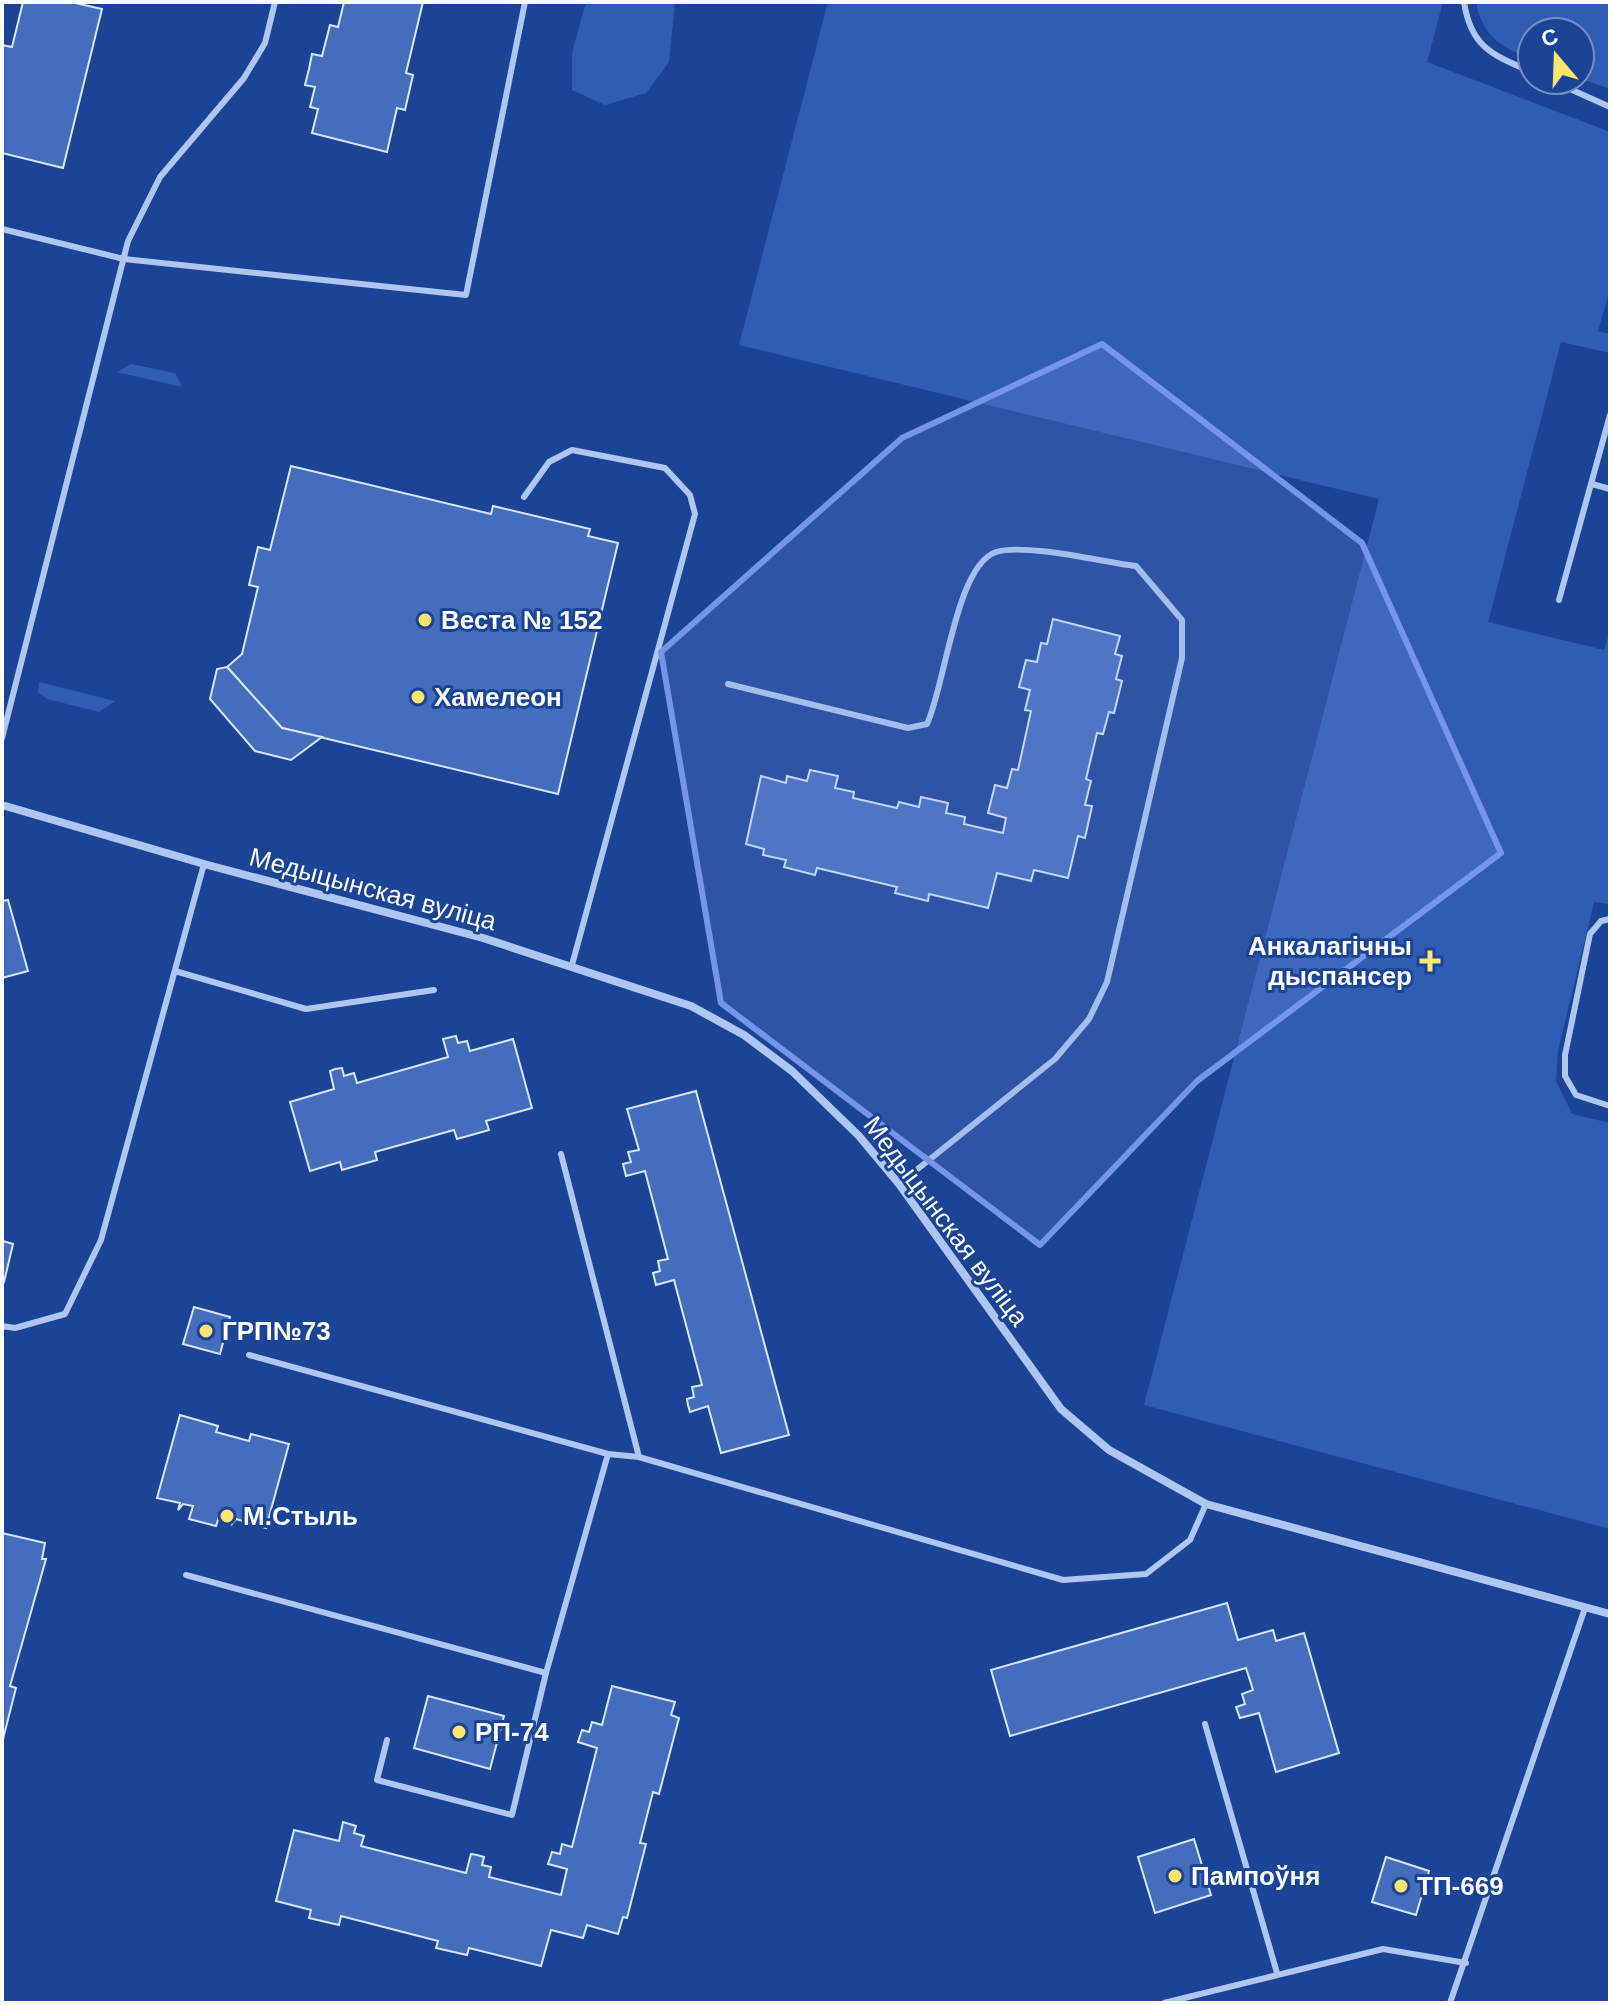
<svg xmlns="http://www.w3.org/2000/svg" width="1612" height="2005" font-family="Arial,sans-serif">
	<rect width="100%" height="100%" fill="#1c4496"/>
	<g fill="#305db4">
		<path d="M586,2H675L669,62L646,93L605,105L572,90V53Z"/>
		<path d="M828,2H1443L1427,62L1610,132V289L1598,331L1610,334V353L1561,342L1488,622L1604,650L1610,631V904L1594,902L1558,1051L1556,1081L1572,1114L1610,1123V1529L1144,1405L1379,499L739,345Z"/>
		<path d="M1476,2H1610V89L1580,78V32H1532V59C1501,48 1482,35 1476,2Z"/>
		<path d="M131,364L175,373L182,387L117,372Z"/>
		<path d="M39,682L115,701L99,712L47,699L38,692Z"/>
	</g>
	<g fill="#446ebd" stroke="#d6e3fb" stroke-width="2">
		<path d="M23,2H71L102,9L63,168L2,153V45L12,47Z"/>
		<path d="M344,2H423L406,73L413,75L405,110L397,108L387,152L312,133L318,109L310,107L315,87L305,85L309,69L312,54L322,56L330,25L338,27Z"/>
		<path d="M291,466L491,514L493,506L590,529L588,536L618,543L558,794L282,728L227,667L242,654L258,587L249,585L258,547L270,550Z"/>
		<path d="M1053,619L1120,636L1115,654L1122,656L1116,679L1122,681L1114,713L1109,712L1103,734L1097,733L1086,779L1091,781L1085,805L1092,806L1085,838L1078,836L1068,878L1034,870L1031,881L997,873L988,908L929,894L928,901L895,893L897,887L817,868L815,875L784,867L786,860L763,855L764,849L746,844L761,776L786,783L787,776L807,781L810,770L838,776L835,788L854,792L853,798L897,808L899,802L919,807L921,797L948,803L946,813L965,817L964,824L1003,833L1006,818L988,813L995,785L1007,788L1012,769L1018,770L1031,711L1025,710L1030,690L1019,687L1026,660L1037,662L1041,643L1047,644Z"/>
		<path d="M227,667L282,728L322,737L291,760L255,751L210,699L217,669Z"/>
		<path d="M8,900L28,971L2,978V901Z"/>
		<path d="M456,1036L458,1043L467,1041L470,1051L513,1039L532,1108L486,1121L489,1130L457,1139L454,1130L375,1152L377,1160L342,1170L340,1162L310,1171L290,1102L334,1089L330,1071L335,1069L342,1068L344,1076L354,1073L357,1083L448,1057L443,1039Z"/>
		<path d="M696,1091L789,1435L721,1453L708,1406L690,1412L688,1405L687,1399L694,1397L692,1387L702,1385L674,1280L656,1285L653,1273L660,1271L658,1261L668,1259L645,1171L626,1176L623,1164L631,1162L628,1152L639,1150L627,1109Z"/>
		<path d="M3,1241L13,1244L4,1282L2,1281Z"/>
		<path d="M194,1307L230,1317L220,1354L183,1344Z"/>
		<path d="M180,1415L218,1426L216,1432L249,1441L251,1434L289,1444L266,1528L236,1519L231,1525L233,1517L220,1514L216,1526L189,1519L193,1506L183,1504L178,1510L180,1503L157,1498Z"/>
		<path d="M2,1533L45,1543L42,1559H46L10,1686L16,1688L2,1743Z"/>
		<path d="M1227,1603L1238,1640L1273,1630L1276,1641L1304,1633L1339,1753L1276,1772L1259,1713L1240,1718L1236,1707L1245,1704L1242,1694L1253,1690L1246,1668L1010,1736L991,1670Z"/>
		<path d="M612,1686L675,1702L671,1715L679,1718L659,1794L653,1792L640,1843L646,1844L627,1918L623,1917L618,1934L587,1925L583,1938L551,1930L541,1966L469,1948L467,1955L436,1948L438,1941L341,1916L339,1925L309,1918L311,1910L276,1901L294,1830L339,1841L343,1822L356,1826L354,1833L364,1836L361,1846L466,1873L471,1854L477,1855L484,1857L482,1865L491,1867L489,1877L561,1895L567,1869L548,1864L552,1852L560,1854L562,1844L572,1847L597,1748L578,1742L582,1730L589,1732L592,1722L602,1725Z"/>
		<path d="M428,1696L504,1716L490,1769L414,1748Z"/>
		<path d="M1194,1839L1211,1895L1155,1913L1138,1857Z"/>
		<path d="M1386,1857L1429,1871L1416,1915L1372,1902Z"/>
	</g>
	<g fill="none" stroke-linecap="round" stroke-linejoin="round">
		<g stroke="#afc6f0" stroke-width="6">
			<path d="M1464,2C1471,48 1493,55 1532,72"/>
			<path d="M1550,80L1610,107"/>
			<path d="M2,229L124,259L466,295L525,2"/>
			<path d="M1592,484L1610,489"/>
			<path d="M524,497L549,462L572,450L665,468L690,495L695,514L572,965"/>
			<path d="M1559,600L1610,415"/>
			<path d="M728,684L908,728L927,724C945,686 956,565 996,552C1025,543 1103,562 1136,566L1182,620V658L1107,982L1089,1019L1055,1059L899,1184"/>
			<path d="M2,738L128,241L160,177L244,78L265,43L275,2"/>
			<path d="M1610,919L1601,921L1590,934L1565,1055V1076L1576,1095L1610,1106"/>
			<path d="M175,971L306,1009L434,990"/>
			<path d="M561,1154L639,1457"/>
			<path d="M2,1326L15,1328L65,1314L101,1240L204,864"/>
			<path d="M249,1355L608,1454L639,1457L1063,1580L1146,1574L1190,1540L1206,1504"/>
			<path d="M186,1575L546,1673"/>
			<path d="M1205,1724L1277,1973"/>
			<path d="M387,1740L377,1780L512,1815L546,1673L608,1454"/>
			<path d="M1164,2003L1383,1949L1466,1963"/>
			<path d="M1450,2003L1585,1608"/>
		</g>
		<path stroke="#afc6f0" stroke-width="8" d="M2,805L204,864L483,938L691,1006L744,1035L792,1071L859,1136L899,1184L1061,1409L1109,1450L1206,1504L1610,1614"/>
	</g>
	<path fill="#7795e8" fill-opacity="0.2" stroke="#7795e8" stroke-width="6" stroke-linejoin="round" d="M1102,344L1362,543L1501,853L1197,1081L1040,1245L721,1003L661,652L902,438Z"/>
	<g fill="#ffe46e" stroke="#1c4496" stroke-width="3">
		<circle cx="425" cy="620" r="8"/>
		<circle cx="418" cy="697" r="8"/>
		<path d="M1426 949h8v8h8v8h-8v8h-8v-8h-8v-8h8z"/>
		<circle cx="206" cy="1331" r="8"/>
		<circle cx="227" cy="1516" r="8"/>
		<circle cx="459" cy="1732" r="8"/>
		<circle cx="1175" cy="1876" r="8"/>
		<circle cx="1401" cy="1886" r="8"/>
	</g>
	<g text-anchor="middle" dominant-baseline="central" stroke-width="6" stroke-linejoin="round" paint-order="stroke">
		<g font-size="26" font-weight="bold" fill="#fff" stroke="#1c4496" text-anchor="start">
			<text x="441" y="620">Веста № 152</text>
			<text x="434" y="697">Хамелеон</text>
			<text x="1412" y="946" text-anchor="end">Анкалагічны<tspan x="1412" dy="30">дыспансер</tspan></text>
			<text x="222" y="1331">ГРП№73</text>
			<text x="243" y="1516">М.Стыль</text>
			<text x="475" y="1732">РП-74</text>
			<text x="1191" y="1876">Пампоўня</text>
			<text x="1417" y="1886">ТП-669</text>
		</g>
		<g font-size="26" fill="#fff" stroke="#1c4496">
			<text transform="translate(373 889) rotate(15)">Медыцынская вуліца</text>
			<text transform="translate(946 1221) rotate(53)">Медыцынская вуліца</text>
		</g>
	</g>
	<rect width="1612" height="2005" fill="none" stroke="#ffffff" stroke-width="8"/>
	<g transform="translate(1556 56) rotate(341)"><circle r="38" fill="#1c4496" stroke="#778fc0" stroke-width="2"/>
	<path d="M0-6L14 30L0 20L-14 30Z" fill="#ffe46e"/>
	<text y="-12" font-size="22" font-weight="bold" text-anchor="middle" fill="#ffffff">С</text>
	</g>
</svg>
